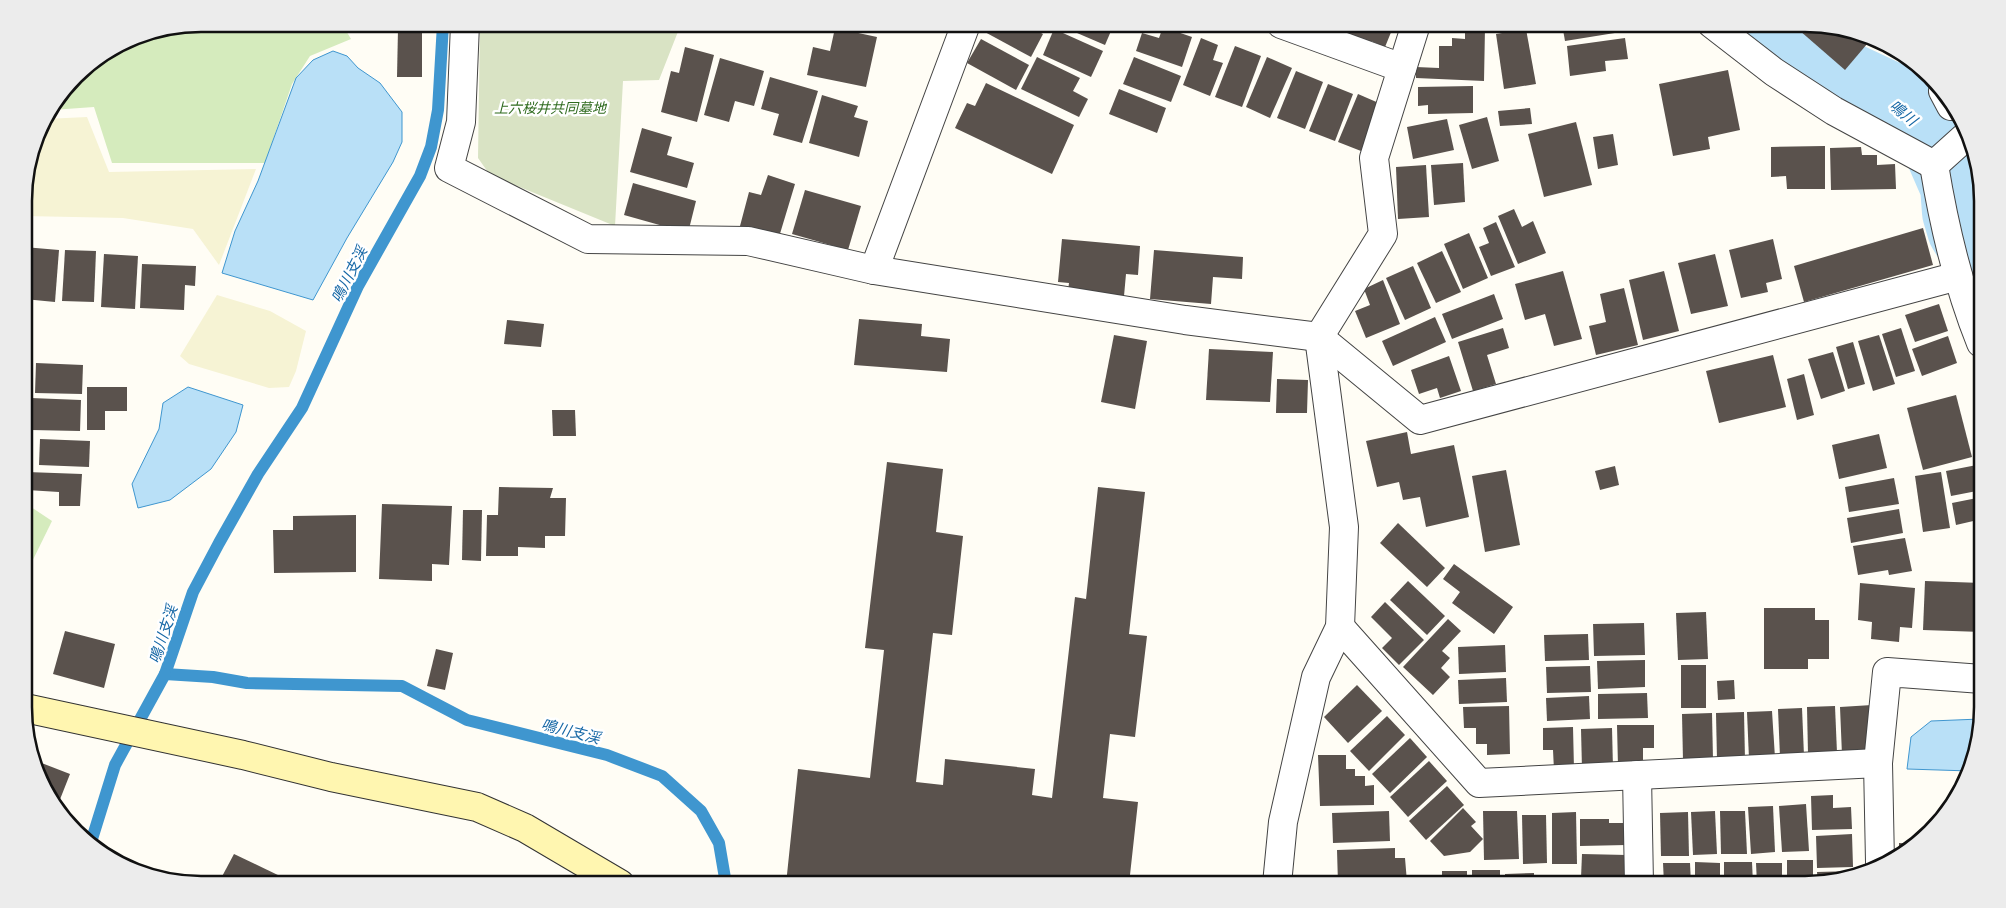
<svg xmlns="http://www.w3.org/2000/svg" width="2006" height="908" font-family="Georgia,'Noto Sans JP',serif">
	<rect width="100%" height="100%" fill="#fffdf5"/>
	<g fill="#f6f3d4">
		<path d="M87,117L109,172L256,169L219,265L193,229L123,218L24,216V189L42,123L45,119Z"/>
		<path d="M217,295L270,311L306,331L296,371L289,387L269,388L189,364L180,356Z"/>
	</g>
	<g fill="#d5ebbd">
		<path d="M201,24H342L351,39L310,56L292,84L265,163H112L94,107L52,110L84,68L134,37Z"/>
		<path d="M25,503L52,521L25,576Z"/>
	</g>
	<path fill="#d9e3c4" d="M480,24H681L659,80L623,81L615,226L490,175L478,158Z"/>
	<g fill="#b9e0f7" stroke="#3f96cf">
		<path d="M333,51L347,56L358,68L380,83L402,112V142L393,162L347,238L313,300L222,273L235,231L258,181L296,78L313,60Z"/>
		<path d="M188,387L243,405L236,432L211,469L170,500L138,508L132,484L159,429L163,403Z"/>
		<path d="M1980,719L1970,771L1907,769L1911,737L1931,721Z"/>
	</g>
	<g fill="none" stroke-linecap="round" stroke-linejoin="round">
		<g stroke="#3f96cf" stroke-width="12">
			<path d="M443,24L438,110L431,147L420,176L358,286L302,408L258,474L219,543L193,592L165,674L213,677L247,683L402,686L467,720L607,755L662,776L701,811L719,843L726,884"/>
			<path d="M92,839L115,765L165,674"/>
		</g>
		<path stroke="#b9e0f7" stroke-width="74" d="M1761,24L1815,64L1892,100L1921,124L1937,140L1957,186L1959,212L1964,229L1981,257"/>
	</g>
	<g fill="#5a524d">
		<path d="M340,24H381V31L340,30Z"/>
		<path d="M987,24H1024L1043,34L1031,57L983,31Z"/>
		<path d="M1056,24H1114L1105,45Z"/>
		<path d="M1315,24H1345L1338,41Z"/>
		<path d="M1350,24H1391L1394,25L1385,47L1371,41L1367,50L1343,39Z"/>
		<path d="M1562,24H1620L1621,32L1565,41Z"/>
		<path d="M1792,24H1805L1873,37L1845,70Z"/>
		<path d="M1163,27L1192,37L1182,67L1136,51L1142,33L1159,38Z"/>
		<path d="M835,28L877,37L866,87L807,75L813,47L830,51Z"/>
		<path d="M1465,28H1485L1484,81L1416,78V67L1439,68V46H1452V38L1465,39Z"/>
		<path d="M398,29H422V77H397Z"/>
		<path d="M1054,29L1103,51L1091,77L1043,55Z"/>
		<path d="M1526,29L1536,84L1504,89L1496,34Z"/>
		<path d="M1201,38L1218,45L1213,60L1223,63L1210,96L1183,85Z"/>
		<path d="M1625,38L1628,59L1605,61L1606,71L1570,76L1567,46Z"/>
		<path d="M981,39L1029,65L1016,90L967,63Z"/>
		<path d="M1235,46L1261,56L1242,107L1215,97Z"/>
		<path d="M685,47L714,55L697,122L661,112L671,71L679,73Z"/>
		<path d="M1037,57L1080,78L1073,91L1088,99L1079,117L1021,89Z"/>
		<path d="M1134,57L1181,76L1171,102L1123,84Z"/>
		<path d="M1267,57L1292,68L1270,118L1246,107Z"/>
		<path d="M720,58L764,71L754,106L735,101L729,122L704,115Z"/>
		<path d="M1728,70L1740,130L1708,137L1710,149L1673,156L1659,84Z"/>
		<path d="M1296,71L1323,82L1305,129L1277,118Z"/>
		<path d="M770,77L818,91L802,143L773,135L779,114L761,109Z"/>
		<path d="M986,83L1074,125L1052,174L955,128L967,103L975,106Z"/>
		<path d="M1328,84L1353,94L1335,141L1309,131Z"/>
		<path d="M1473,86V113L1428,114V105L1418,106V87Z"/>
		<path d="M1119,89L1166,108L1157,133L1109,114Z"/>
		<path d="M1358,94L1381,104L1361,151L1338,142Z"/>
		<path d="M822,95L858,106L854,117L868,121L859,157L809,143Z"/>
		<path d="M1530,108L1532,124L1500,126L1498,111Z"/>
		<path d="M1487,117L1499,161L1472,169L1459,125Z"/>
		<path d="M1447,119L1454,150L1413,159L1407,127Z"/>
		<path d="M1576,122L1592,185L1544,197L1528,134Z"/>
		<path d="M642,128L672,137L667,155L694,163L687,188L630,172Z"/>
		<path d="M1613,134L1618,165L1598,169L1593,137Z"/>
		<path d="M1825,146V189H1787L1786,176L1771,177V147Z"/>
		<path d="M1861,147L1862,155H1877V165L1895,164L1896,189L1831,190L1830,148Z"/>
		<path d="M1463,163L1465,202L1434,205L1431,165Z"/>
		<path d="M1426,165L1429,217L1398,219L1396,167Z"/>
		<path d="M768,175L795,184L779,237L740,226L749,192L761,195Z"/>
		<path d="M633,183L696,201L688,233L624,215Z"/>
		<path d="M805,190L861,206L848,250L792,234Z"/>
		<path d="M1514,209L1522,227L1533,221L1546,253L1518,264L1498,216Z"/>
		<path d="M1496,222L1515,267L1491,276L1479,247L1489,243L1483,228Z"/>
		<path d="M1923,228L1933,265L1804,302L1794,266Z"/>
		<path d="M1469,233L1488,278L1463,289L1444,244Z"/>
		<path d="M1062,239L1140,246L1138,275L1126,274L1124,296L1068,291L1069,283L1058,282Z"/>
		<path d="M1773,239L1782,279L1766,283L1768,292L1741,298L1729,250Z"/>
		<path d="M24,247L59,250L55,302L24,299Z"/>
		<path d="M65,250L96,251L94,302L62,301Z"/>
		<path d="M1154,250L1243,257L1242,279L1213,277L1211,304L1150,299Z"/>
		<path d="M1442,251L1461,292L1436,303L1417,263Z"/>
		<path d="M104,254L138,256L135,309L101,307Z"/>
		<path d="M1715,254L1728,306L1691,314L1678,263Z"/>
		<path d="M142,264L196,266L195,286L185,285L184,310L140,308Z"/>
		<path d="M1413,266L1431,308L1405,320L1386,278Z"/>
		<path d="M1563,271L1582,339L1554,346L1545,314L1525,320L1515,284Z"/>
		<path d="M1664,271L1679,331L1643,340L1629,280Z"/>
		<path d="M1383,280L1400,324L1366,338L1355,311L1370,305L1364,289Z"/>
		<path d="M1624,288L1638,345L1596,355L1589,326L1606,322L1600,294Z"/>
		<path d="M1494,294L1503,319L1452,339L1442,314Z"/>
		<path d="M1939,304L1948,331L1915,342L1905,315Z"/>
		<path d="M1435,317L1446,342L1393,366L1382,341Z"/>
		<path d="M859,319L922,324L921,336L950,339L947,372L854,365Z"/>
		<path d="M507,320L544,324L541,347L504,344Z"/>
		<path d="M1503,328L1509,348L1487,355L1496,384L1473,391L1458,342Z"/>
		<path d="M1901,328L1915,371L1896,377L1882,334Z"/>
		<path d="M1114,335L1147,341L1135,409L1101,402Z"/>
		<path d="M1879,335L1895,384L1873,391L1858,341Z"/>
		<path d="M1948,336L1957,363L1922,376L1912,349Z"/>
		<path d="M1853,342L1865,384L1848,389L1836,347Z"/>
		<path d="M1209,349L1273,352L1270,402L1206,400Z"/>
		<path d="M1833,352L1845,391L1821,399L1808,359Z"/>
		<path d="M1773,355L1786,407L1719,423L1706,371Z"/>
		<path d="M1449,356L1461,391L1440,398L1437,388L1419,394L1411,370Z"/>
		<path d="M36,363L83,365L82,394L35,393Z"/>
		<path d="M1804,374L1814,415L1797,420L1787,379Z"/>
		<path d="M1277,379L1308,380L1307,413H1276Z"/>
		<path d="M87,387H127V411H105V430H87Z"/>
		<path d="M1956,395L1972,457L1923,470L1907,408Z"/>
		<path d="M31,398L81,400L80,431L31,430Z"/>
		<path d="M552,410H575L576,436H553Z"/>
		<path d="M1407,432L1411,454L1454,445L1469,517L1426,527L1420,497L1403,500L1399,482L1377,487L1366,441Z"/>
		<path d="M1879,434L1887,468L1839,479L1832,445Z"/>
		<path d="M40,439L90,441L89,467L39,465Z"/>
		<path d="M887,462L943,469L936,532L963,536L952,635L933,633L916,782L943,785L945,759L1035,769L1032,795L1052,798L1075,597L1086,599L1098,487L1145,492L1129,634L1147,636L1135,737L1110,734L1103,798L1138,802L1129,884H786L798,769L870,778L884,650L865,648Z"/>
		<path d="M1982,464V490L1951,496L1946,471Z"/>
		<path d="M1615,466L1619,485L1600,490L1595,471Z"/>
		<path d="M1506,470L1520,545L1485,552L1472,476Z"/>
		<path d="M27,472L82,474L80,506H59V492L27,490Z"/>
		<path d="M1941,472L1950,528L1923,532L1915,476Z"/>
		<path d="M1894,478L1899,504L1849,512L1845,487Z"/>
		<path d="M499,487L553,488L550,498H566L565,536H545V548L518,547V556H486L487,515H498Z"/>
		<path d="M1982,497V519L1956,525L1952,503Z"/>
		<path d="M382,504L452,506L449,565L432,564V581L379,579Z"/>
		<path d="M1899,509L1903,533L1851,543L1847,518Z"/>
		<path d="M463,510H482L481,561L462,560Z"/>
		<path d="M356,515V572L274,573L273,530H293V516Z"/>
		<path d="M1398,523L1445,568L1427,587L1380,543Z"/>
		<path d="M1905,538L1912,571L1889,575L1888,570L1858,575L1853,546Z"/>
		<path d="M1454,564L1513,607L1494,634L1452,603L1460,592L1443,579Z"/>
		<path d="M1408,581L1445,616L1427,635L1390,600Z"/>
		<path d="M1925,581L1982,583V632L1923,630Z"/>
		<path d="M1860,583L1915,588L1912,628L1900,627L1899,642L1871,639L1872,622L1858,620Z"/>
		<path d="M1385,602L1424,640L1399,665L1382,648L1392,638L1371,617Z"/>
		<path d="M1764,608H1815V620H1829V659H1808V669H1764Z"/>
		<path d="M1706,612L1708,659L1678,660L1676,613Z"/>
		<path d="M1448,619L1461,631L1442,651L1450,658L1441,668L1450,677L1433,695L1403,667Z"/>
		<path d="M1644,623L1645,655L1594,656L1593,624Z"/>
		<path d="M65,631L115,644L104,688L53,674Z"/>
		<path d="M1588,634L1589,660L1545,661L1544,635Z"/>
		<path d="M1505,645L1506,672L1459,674L1458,647Z"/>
		<path d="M436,649L453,653L445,690L427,686Z"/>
		<path d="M1645,660V687L1598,689L1597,661Z"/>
		<rect x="1681" y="665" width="25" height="43"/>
		<path d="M1590,666L1591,692L1547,693L1546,667Z"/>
		<path d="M1506,678L1507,702L1459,704L1458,680Z"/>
		<path d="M1734,680L1735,699L1718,700L1717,681Z"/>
		<path d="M1357,685L1382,711L1348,743L1324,717Z"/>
		<path d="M1647,693L1648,718L1598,719V694Z"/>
		<path d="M1589,696L1590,719L1547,721L1546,698Z"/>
		<path d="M1872,705L1873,733H1866V754L1842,755L1840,707Z"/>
		<path d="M1509,706L1510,754L1487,755V744H1476V728H1464L1463,707Z"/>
		<path d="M1835,706L1837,753L1808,754L1807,707Z"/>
		<path d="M1802,708L1804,756L1780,757L1778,709Z"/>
		<path d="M1772,711L1775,758L1749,759L1747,712Z"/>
		<path d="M1744,712L1745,760H1717L1716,713Z"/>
		<path d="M1712,713L1713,760L1683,761L1682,714Z"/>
		<path d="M1387,716L1405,735L1369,771L1350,751Z"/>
		<path d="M1617,725H1654V748H1643V765L1618,766Z"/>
		<path d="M1573,727L1574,769L1554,770L1553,750H1543V728Z"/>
		<path d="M1612,728L1613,768L1582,769L1581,729Z"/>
		<path d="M1410,738L1427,757L1390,793L1372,774Z"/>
		<path d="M1318,755H1346V769H1355V776H1365V786L1374,785V805L1320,806Z"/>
		<path d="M1429,761L1447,781L1408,817L1390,797Z"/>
		<path d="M39,762L70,774L57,807L44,776Z"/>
		<path d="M1447,786L1464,805L1426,840L1409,821Z"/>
		<path d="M1833,795V808L1851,807L1852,829L1812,830L1811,796Z"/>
		<path d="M1806,804L1809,851L1782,852L1779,806Z"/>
		<path d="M1773,806L1775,852L1751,854L1748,807Z"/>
		<path d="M1463,808L1476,822L1471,826L1483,839L1470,852L1444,856L1430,841Z"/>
		<path d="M1389,811L1390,841L1333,843L1332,813Z"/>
		<path d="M1483,811H1517L1519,859L1484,860Z"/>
		<path d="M1715,811L1717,854L1693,855L1691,812Z"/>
		<path d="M1720,811H1745L1747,854H1721Z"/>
		<path d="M1576,812L1577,864H1552V813Z"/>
		<path d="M1688,812L1689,856H1661L1660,813Z"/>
		<path d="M1522,815H1546L1547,863L1523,864Z"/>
		<path d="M1580,819H1609V823H1626V845L1580,846Z"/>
		<path d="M1852,834L1853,867L1817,868L1816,836Z"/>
		<path d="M1899,843L1916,844L1899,856Z"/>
		<path d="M1395,848V858H1405L1407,882L1338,884L1337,850Z"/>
		<path d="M234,854L282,877L278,884H218Z"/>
		<path d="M1582,854L1627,855V878H1581Z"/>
		<rect x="1787" y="860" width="26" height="24"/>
		<path d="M1695,862L1720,863V884H1695Z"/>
		<path d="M1724,862H1752L1753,884H1724Z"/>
		<path d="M1663,863H1690L1691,884H1664Z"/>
		<path d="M1756,863H1782V884H1757Z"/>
		<rect x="1472" y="870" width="28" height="14"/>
		<rect x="1442" y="871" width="25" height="13"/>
		<path d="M1853,871L1818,883L1817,872Z"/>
		<path d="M1534,873V884H1505V874Z"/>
		<rect x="1551" y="882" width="25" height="2"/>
	</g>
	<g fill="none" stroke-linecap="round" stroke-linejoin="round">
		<defs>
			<g id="street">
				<path d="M465,24L461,122L449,168L588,239L748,241L874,270L1185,320L1319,337L1420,420L1958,276"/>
				<path d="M1281,24L1402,68"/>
				<path d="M1712,24L1774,72L1834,111L1934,165"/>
				<path d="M1943,91L1951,106"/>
				<path d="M1934,165C1944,226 1958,286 1981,343"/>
				<path d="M1934,165L1964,138"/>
				<path d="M874,270L966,24"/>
				<path d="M1340,627L1479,783L1878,763"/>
				<path d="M1637,775L1639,884"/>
				<path d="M1880,862L1878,763L1887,672L1982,679"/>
				<path d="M1277,884L1283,822L1316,677L1340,627L1344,527L1319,337L1383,234L1374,158L1416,24"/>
			</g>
			<path id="secondary" d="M25,708L243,755L331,777L477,807L525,828L620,884"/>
		</defs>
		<use href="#street" stroke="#444" stroke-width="30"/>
		<use href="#secondary" stroke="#333" stroke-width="30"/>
		<use href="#street" stroke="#fff" stroke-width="28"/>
		<use href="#secondary" stroke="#fff6b0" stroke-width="28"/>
	</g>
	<g text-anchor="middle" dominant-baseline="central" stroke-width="5" stroke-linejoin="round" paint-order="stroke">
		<g font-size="14" font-style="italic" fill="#2f6b1f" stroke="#fff">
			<text x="550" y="107">上六桜井共同墓地</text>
		</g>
		<g font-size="15" font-style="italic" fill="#1768a6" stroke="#fff">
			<text transform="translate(1904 112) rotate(39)">鳴川</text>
			<text transform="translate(348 274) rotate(-63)">鳴川支渓</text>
			<text transform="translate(162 634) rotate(-72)">鳴川支渓</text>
			<text transform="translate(571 730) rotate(14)">鳴川支渓</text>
		</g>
	</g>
	<path d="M0 0H2006V908H0ZM201 32H1805A169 169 0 0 1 1974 201V707A169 169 0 0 1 1805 876H201A169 169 0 0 1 32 707V201A169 169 0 0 1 201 32Z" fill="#ececec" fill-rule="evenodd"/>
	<path fill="none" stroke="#111" stroke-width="2.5" d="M201 32H1805A169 169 0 0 1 1974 201V707A169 169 0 0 1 1805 876H201A169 169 0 0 1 32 707V201A169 169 0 0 1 201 32Z"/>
</svg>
